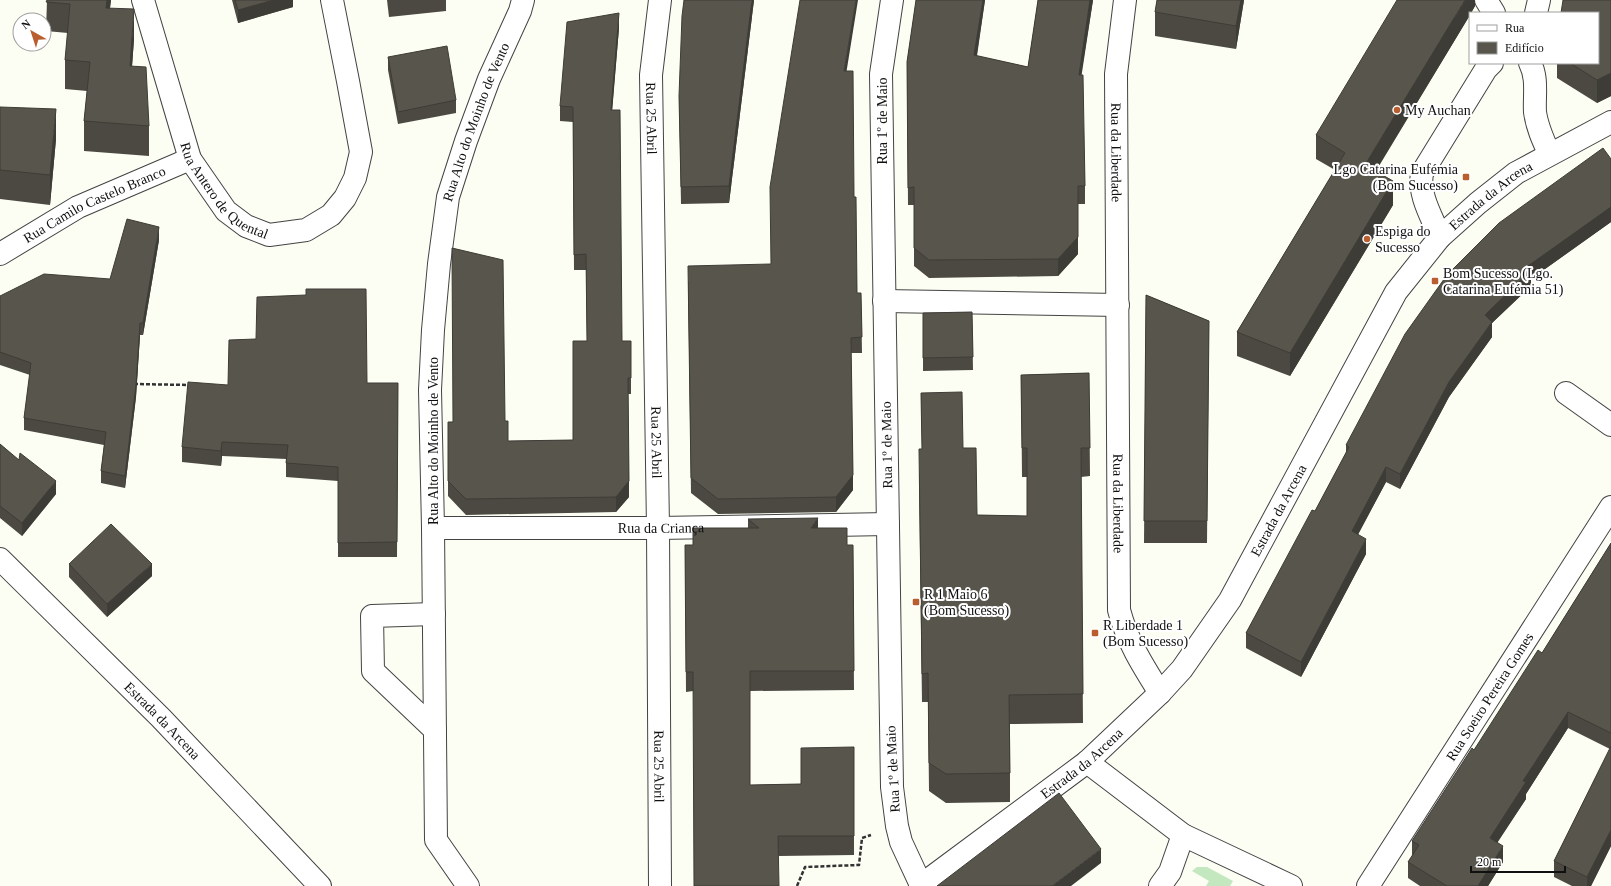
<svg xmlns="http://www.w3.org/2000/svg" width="1611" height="886" font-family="'Times New Roman',serif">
	<rect width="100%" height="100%" fill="#fcfef3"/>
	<path fill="#c3e7be" d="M1197,867H1207L1233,881L1230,886H1206L1209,881L1192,871Z"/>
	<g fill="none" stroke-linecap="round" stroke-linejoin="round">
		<defs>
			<g id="minor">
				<path id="s1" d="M143,0L190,159L226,211L246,226L269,235L306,230L331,215L345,198L355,178L361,152L348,81L332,0"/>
				<path id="s2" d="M660,0L651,75L658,528L660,886"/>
				<path d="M892,0L881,74L892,787L897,826L901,842L921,885"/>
				<path id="s3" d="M1125,0L1116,74L1119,610C1127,641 1143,666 1160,693"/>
				<path d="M1486,0L1494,13"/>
				<path d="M1536,13L1539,0"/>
				<path d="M1530,63C1538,78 1534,96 1535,112C1537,127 1543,140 1549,153"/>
				<path d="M1440,237C1432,217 1418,195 1422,173L1486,69L1492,63"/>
				<path id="s4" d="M0,254L78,207L190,159"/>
				<path d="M884,301L1118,305"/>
				<path d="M1566,393L1611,425"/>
				<path id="s5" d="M433,528H658L888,524"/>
				<path id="s6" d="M0,559L161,718L320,886"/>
				<path d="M434,614L372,616L373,671L435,730"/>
				<path d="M1087,762L1183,835L1291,886"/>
				<path id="s7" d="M468,886L436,840L433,528L430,390L433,330L439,264L448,197L466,141L489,79L520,11L523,0"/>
				<path id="s8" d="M920,886L1087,762L1160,693L1182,669L1230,600L1396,292L1440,237L1478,203L1516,173L1611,122"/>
				<path d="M1160,886L1170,872L1183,835"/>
				<path id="s9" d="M1368,886L1611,507"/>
			</g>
		</defs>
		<use href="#minor" stroke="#434343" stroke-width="24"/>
		<g stroke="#323232" stroke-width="2.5" stroke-dasharray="4 2" stroke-linecap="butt">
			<path d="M134,384L191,385"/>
			<path d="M797,886L805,867L859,865L862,838L871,835"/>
		</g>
		<use href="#minor" stroke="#fff" stroke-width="22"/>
	</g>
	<g fill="#4c4942">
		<path d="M47,0H111L110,8L134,39L132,66L149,126V156L84,151V121L87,91L65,89V60L68,33L46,31Z"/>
		<path d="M232,0H293V7L238,23Z"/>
		<path d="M387,0H446V11L389,17Z"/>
		<path d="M754,0L729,203L681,204L679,96Z"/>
		<path d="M916,0H985L977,56L1028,67L1038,0H1093L1081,75L1085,186V204H1078V254L1058,276L929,278L914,266V205H908L907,62Z"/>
		<path d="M1157,0H1244L1236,49L1155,36V12Z"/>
		<path d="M1475,0V6L1471,13H1470V15L1376,171L1393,205L1290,376L1237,356V332L1335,170L1316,159V135Z"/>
		<path d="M1611,0V96L1597,103L1557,78V63H1598Z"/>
		<path d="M619,28L612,110L622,341H631V394H628L629,497L616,512L466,515L448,496V422L505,421L508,441L573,440L587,341L586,270H574L573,122L560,121V106Z"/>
		<path d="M388,57L456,100V113L398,124L388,70Z"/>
		<path d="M847,71L854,197L857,293H861L862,353H851L853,490L836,512L718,514L691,493L688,281L771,264Z"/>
		<path d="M0,107L56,139L50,205L0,199Z"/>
		<path d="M1611,159V222L1531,279V286L1492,323V337L1449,397L1400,489L1386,482L1358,534L1366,554L1301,677L1246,648V633L1315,511L1346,453V445Z"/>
		<path d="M159,240L143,335H140L136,397L125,488L101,483V471L104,445L24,430V418L30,375L0,365V296L110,279Z"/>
		<path d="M1146,295L1209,321L1207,543H1144Z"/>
		<path d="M972,312L973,370L923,371V313Z"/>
		<path d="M1089,373L1090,476L1081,477L1083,723L1010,724V802L946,803L929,791L928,702H922L919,477L922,449L921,393L963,448L977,515L1027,516V477H1022L1021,375Z"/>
		<path d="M367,383H398L397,557H338V481L286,477V459L222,456L221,466L182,462V447L228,385Z"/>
		<path d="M0,444L56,494L22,536L0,518Z"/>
		<path d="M748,519L818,528L847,545H853L854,690L750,691V785L801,784L854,747V855L779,856L693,691L686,692L685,545H693L748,528Z"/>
		<path d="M1611,543V846L1591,886H1572L1554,877V861L1610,749L1568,728L1526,794V799L1497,842L1503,862L1488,886H1420L1408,878V862L1412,856V841L1474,750L1542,653Z"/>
		<path d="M69,564L152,576L107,617L69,577Z"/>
	</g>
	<g fill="#3e3c36">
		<path d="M107,0H111L106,37V8Z"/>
		<path d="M274,0H293V7L238,23V10Z"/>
		<path d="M752,0H754L729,203V186Z"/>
		<path d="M856,0H858L844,87V71Z"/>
		<path d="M983,0H985L974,73V55Z"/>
		<path d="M1090,0H1093L1079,92V75Z"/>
		<path d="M1241,0H1244L1236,49V26Z"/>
		<path d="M1465,0H1475V6L1471,13H1470V15L1365,188V165Z"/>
		<path d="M134,9V39L130,95V66Z"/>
		<path d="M619,13V28L611,125V110Z"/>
		<path d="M1611,73V96L1597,103V80Z"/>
		<path d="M56,109V139L50,205V175Z"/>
		<path d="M1393,181V205L1290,376V353Z"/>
		<path d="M1611,207V222L1531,279V286L1492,323V337L1449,397L1400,489V474L1485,315L1528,266Z"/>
		<path d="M159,227V240L143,335V323Z"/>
		<path d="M1078,237V254L1058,276V259Z"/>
		<path d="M140,323V335L136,397L125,488V476Z"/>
		<path d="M222,442V456L221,466V451Z"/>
		<path d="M1386,467V482L1352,546V531Z"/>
		<path d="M853,475V490L836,512V497Z"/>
		<path d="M56,481V494L22,536V523Z"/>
		<path d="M629,481V497L616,512V497Z"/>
		<path d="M818,518V538L811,528Z"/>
		<path d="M1366,539V554L1301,677V662Z"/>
		<path d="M152,564V576L107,617V604Z"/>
		<path d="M1568,712V728L1526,794V799L1490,854V838L1523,781Z"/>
		<path d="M1611,830V846L1591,886H1587V877Z"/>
		<path d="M1503,846V862L1488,886H1478Z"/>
		<path d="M1101,849V863L1071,886H1052Z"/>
	</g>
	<g fill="#58554d" stroke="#3e3c36">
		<path d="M47,0H107L106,8L134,9L130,66L146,67L149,126L84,121L90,62L65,60L70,4L46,2Z"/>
		<path d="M235,0H274L238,10Z"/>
		<path d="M684,0H752L729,186L681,187L679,96L682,16Z"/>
		<path d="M800,0H856L844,71H853L854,197H856L857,293H861L862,337L851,338L853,475L836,497L718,499L691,478L688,266L771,264L770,187Z"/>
		<path d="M916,0H983L974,55L1028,67L1038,0H1090L1079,75H1083L1085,186H1078V237L1058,259L929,260L914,248V187L908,188L907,62Z"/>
		<path d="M1157,0H1241L1236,26L1155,12Z"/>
		<path d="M1397,0H1465L1365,165L1393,181L1290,353L1237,332L1345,153L1316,135Z"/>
		<path d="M1563,0H1611V73L1597,80L1570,63H1598V13H1561Z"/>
		<path d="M619,13L611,110H620L622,341H631V378H628L629,481L616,497L466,499L448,481V422H453L452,248L503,260L505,421H508V441L573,440V341H587L586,254L574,255L573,107L560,106L567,22Z"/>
		<path d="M447,46L456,100L398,112L388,57Z"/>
		<path d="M0,107L56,109L50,175L0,170Z"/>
		<path d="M1603,148L1611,159V207L1528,266L1531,270L1485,315L1492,322L1449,382L1400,474L1386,467L1352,531L1366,539L1301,662L1246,633L1312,510L1315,511L1349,447L1346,445L1405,334L1447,275L1499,223Z"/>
		<path d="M127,219L159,227L143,323H140L136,385L125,476L101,471L106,432L24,418L31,363L0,352V296L44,274L110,279Z"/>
		<path d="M306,289H366L367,383H398L397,542L338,543V467L286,463L288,445L222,442L221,451L182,447L188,382L228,385L229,340L256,339L257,297L306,295Z"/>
		<path d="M1146,295L1209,321L1207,521H1144Z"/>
		<path d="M972,312L973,357L923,358V313Z"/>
		<path d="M1089,373L1090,448H1081L1083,694L1009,695L1010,773L946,774L929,763L928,673L922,674L919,449H922L921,393L962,392L963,448H976L977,515L1027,516V448H1022L1021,375Z"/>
		<path d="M0,444L19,460L20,453L56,481L22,523L0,506Z"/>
		<path d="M818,518L811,528H847V545H853L854,671H750V785L801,784V748L854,747V836H778L779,886H694L693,672H686L685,545H693V528H759L748,519Z"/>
		<path d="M111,524L152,564L107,604L69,564Z"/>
		<path d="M1611,543V733L1568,712L1523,781L1526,782L1490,838L1503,846L1478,886H1447L1408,862L1419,845L1412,841L1472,748L1474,750L1538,650L1542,653Z"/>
		<path d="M1611,746V830L1587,877L1554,861Z"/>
		<path d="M1059,793L1101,849L1052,886H937Z"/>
	</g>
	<g fill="#b85e2f" stroke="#fff" stroke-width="1.5">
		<circle cx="1397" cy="110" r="4"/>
		<rect x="1462" y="173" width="8" height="8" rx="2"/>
		<circle cx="1367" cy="239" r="4"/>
		<rect x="1431" y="277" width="8" height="8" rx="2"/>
		<rect x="912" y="598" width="8" height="8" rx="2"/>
		<rect x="1091" y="629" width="8" height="8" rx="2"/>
	</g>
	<g text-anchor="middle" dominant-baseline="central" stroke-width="4" stroke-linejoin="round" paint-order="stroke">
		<g font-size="14" fill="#101010" stroke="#fff" text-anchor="start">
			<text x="1405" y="110">My Auchan</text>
			<text x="1458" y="169" text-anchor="end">Lgo Catarina Eufémia<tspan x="1458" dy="16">(Bom Sucesso)</tspan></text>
			<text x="1375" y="231">Espiga do<tspan x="1375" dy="16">Sucesso</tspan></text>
			<text x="1443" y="273">Bom Sucesso (Lgo.<tspan x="1443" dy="16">Catarina Eufémia 51)</tspan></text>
			<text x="924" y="594">R 1 Maio 6<tspan x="924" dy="16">(Bom Sucesso)</tspan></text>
			<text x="1103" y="625">R Liberdade 1<tspan x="1103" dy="16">(Bom Sucesso)</tspan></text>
		</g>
		<g font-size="14" fill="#101010" stroke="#fff">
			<text stroke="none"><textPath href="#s2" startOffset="119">Rua 25 Abril</textPath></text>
			<text transform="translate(882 121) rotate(-90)">Rua 1º de Maio</text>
			<text stroke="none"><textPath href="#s7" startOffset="780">Rua Alto do Moinho de Vento</textPath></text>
			<text stroke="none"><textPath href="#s3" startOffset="153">Rua da Liberdade</textPath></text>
			<text stroke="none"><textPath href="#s1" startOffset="213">Rua Antero de Quental</textPath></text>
			<text stroke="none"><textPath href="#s8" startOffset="911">Estrada da Arcena</textPath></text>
			<text stroke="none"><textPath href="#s4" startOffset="107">Rua Camilo Castelo Branco</textPath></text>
			<text transform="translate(433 441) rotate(-90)">Rua Alto do Moinho de Vento</text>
			<text stroke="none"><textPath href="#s2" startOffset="443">Rua 25 Abril</textPath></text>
			<text transform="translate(887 445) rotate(-91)">Rua 1º de Maio</text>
			<text stroke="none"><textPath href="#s3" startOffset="504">Rua da Liberdade</textPath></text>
			<text stroke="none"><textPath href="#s8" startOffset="527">Estrada da Arcena</textPath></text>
			<text stroke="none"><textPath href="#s5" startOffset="228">Rua da Criança</textPath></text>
			<text stroke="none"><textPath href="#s9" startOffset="225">Rua Soeiro Pereira Gomes</textPath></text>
			<text stroke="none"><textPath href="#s6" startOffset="229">Estrada da Arcena</textPath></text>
			<text stroke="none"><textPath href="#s8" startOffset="203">Estrada da Arcena</textPath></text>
			<text stroke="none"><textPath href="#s2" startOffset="767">Rua 25 Abril</textPath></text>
			<text transform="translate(893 769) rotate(-93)">Rua 1º de Maio</text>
		</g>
	</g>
	<rect x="1469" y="12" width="130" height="52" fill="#ffffff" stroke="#9f9f9f"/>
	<rect x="1477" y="25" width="20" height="6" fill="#ffffff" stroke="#9f9f9f"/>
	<text x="1505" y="32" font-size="12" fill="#101010">Rua</text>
	<rect x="1477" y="42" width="20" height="12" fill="#58554d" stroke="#9f9f9f"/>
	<text x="1505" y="52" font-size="12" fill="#101010">Edifício</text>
	<g transform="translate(32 32) rotate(321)"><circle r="19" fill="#ffffff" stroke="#9f9f9f"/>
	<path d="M0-3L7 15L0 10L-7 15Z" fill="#b85e2f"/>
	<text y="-6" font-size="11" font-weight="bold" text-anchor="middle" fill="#101010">N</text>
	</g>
	<path d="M1471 866v6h94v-6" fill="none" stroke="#101010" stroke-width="2"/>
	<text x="1477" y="866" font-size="12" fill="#101010" stroke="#ffffff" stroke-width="3" paint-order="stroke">20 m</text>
</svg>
